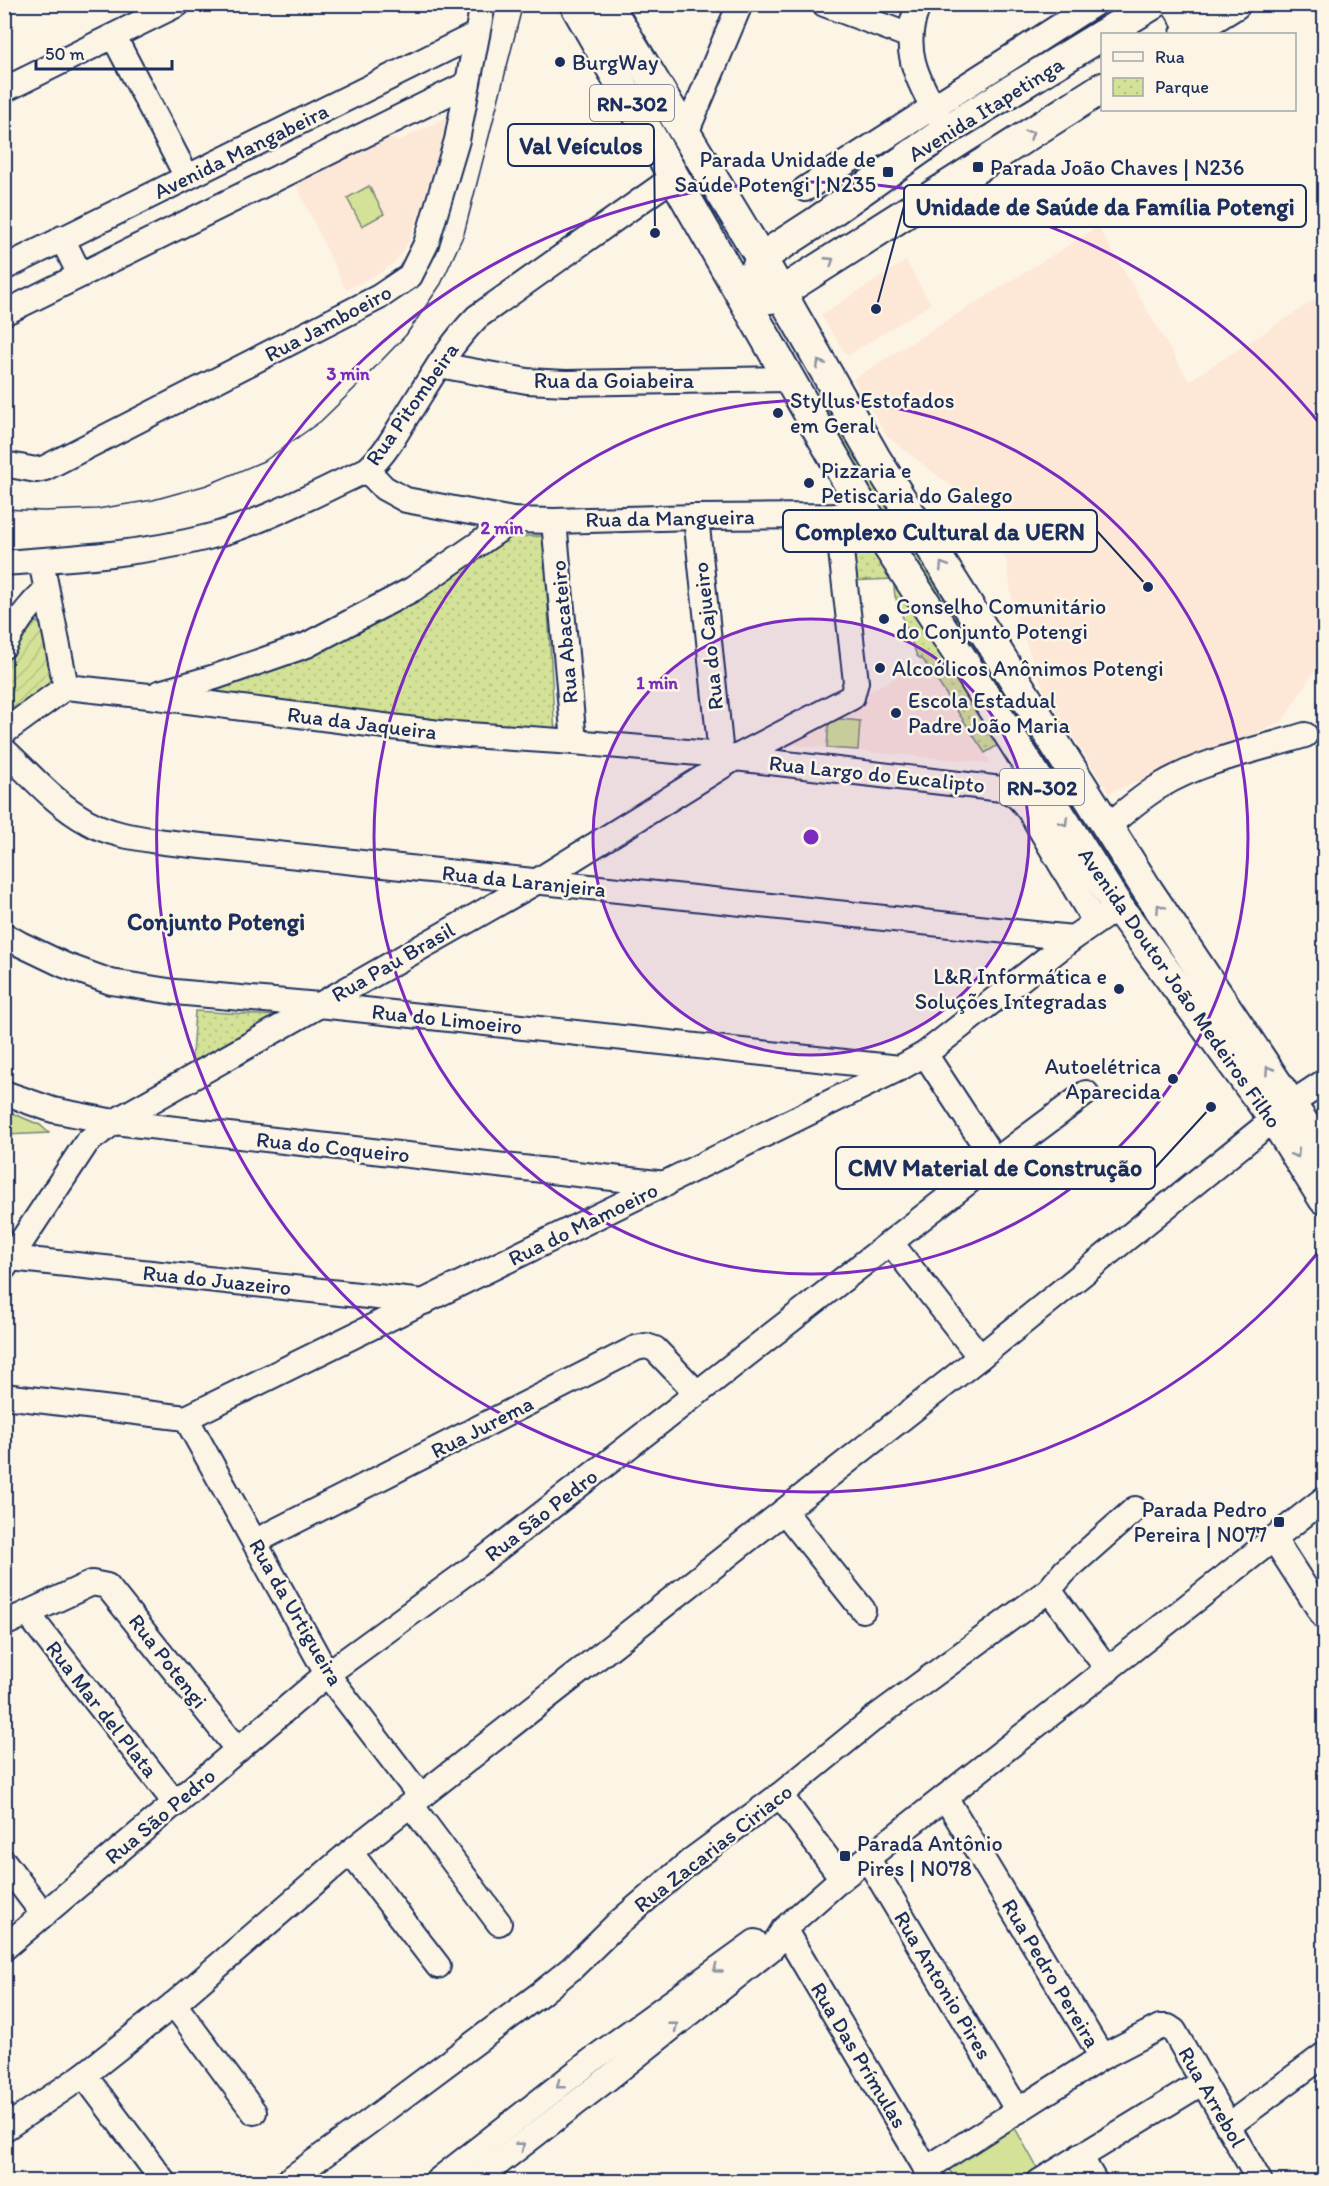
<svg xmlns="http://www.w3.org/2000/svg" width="1329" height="2186" font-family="Itim,sans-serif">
	<defs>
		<pattern id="park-dots" width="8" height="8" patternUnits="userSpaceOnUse" patternTransform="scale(1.5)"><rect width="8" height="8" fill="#d3e296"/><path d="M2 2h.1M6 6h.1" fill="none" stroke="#b5c284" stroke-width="1.8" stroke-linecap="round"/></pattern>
		<pattern id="garden-furrows" width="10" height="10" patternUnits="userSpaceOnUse" patternTransform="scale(1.5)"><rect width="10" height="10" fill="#d3e296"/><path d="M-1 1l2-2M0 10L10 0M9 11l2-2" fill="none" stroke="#b5c284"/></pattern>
	</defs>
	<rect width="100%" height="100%" fill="#fcf5e5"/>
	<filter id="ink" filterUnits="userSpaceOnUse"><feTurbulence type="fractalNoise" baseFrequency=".0167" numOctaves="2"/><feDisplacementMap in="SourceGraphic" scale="12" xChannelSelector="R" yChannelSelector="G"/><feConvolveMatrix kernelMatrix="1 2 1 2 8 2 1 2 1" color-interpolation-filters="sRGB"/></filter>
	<g filter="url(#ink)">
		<g fill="#fde7d6">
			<path d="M449,116L420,211L409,241L401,254L395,262L383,271L346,290L294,180L384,135L397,142Z"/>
			<path d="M1098,227L1189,381L1324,294V655L1282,722L1109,793L1045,693L1013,609L1007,562L987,529L969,500L887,436L853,379Z"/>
			<path d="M906,261L931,304L847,356L821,315Z"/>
			<path d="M924,661L991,763L782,744L871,691Z"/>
		</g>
		<g fill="#d3e296" stroke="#77887a" stroke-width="1.5">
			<path d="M369,186L384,214L362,226L347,198Z"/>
			<path d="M829,718L860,721L858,750L827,748Z"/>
			<path d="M5,1110L40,1125L49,1133L5,1135Z"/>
			<path d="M1015,2128L1040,2173L1025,2181H956L947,2166Z"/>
		</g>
		<g fill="url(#park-dots)" stroke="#77887a" stroke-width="1.5">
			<path d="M858,515L1005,741L985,753L924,661L917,656L895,596L893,579L849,581L841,518Z"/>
			<path d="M495,536H544L555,736L194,695L310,658Z"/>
			<path d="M195,1011L277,1016L191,1071Z"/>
		</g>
		<g fill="url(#garden-furrows)" stroke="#77887a" stroke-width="1.5">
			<path d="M791,354L974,640L962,648Z"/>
			<path d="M29,616L42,626L50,659V692L13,710H5V675L11,651Z"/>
			<path d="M1030,742C1071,788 1099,844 1130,896L1116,884Z"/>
		</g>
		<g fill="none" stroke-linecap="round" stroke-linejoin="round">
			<defs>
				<g id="minor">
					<path d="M824,4L910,36"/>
					<path d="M919,4C898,49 919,82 941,121"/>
					<path d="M114,37L187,177"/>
					<path d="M4,90L178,4"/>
					<path d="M686,133L740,4"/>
					<path d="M805,189L1094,4"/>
					<path d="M62,238L80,275"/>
					<path d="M4,268L477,34"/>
					<path d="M4,313L467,84"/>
					<path d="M439,365L527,381L566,383L789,379"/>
					<path d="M4,464L36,470L45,468L379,297L410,276L426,244L457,140L483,4"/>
					<path d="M367,470L384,488L406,500L513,520L554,521L696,517L837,516L852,511"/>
					<path d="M696,517L721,755"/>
					<path d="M554,521L574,742"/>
					<path d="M41,561L66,687"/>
					<path d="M4,563C73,558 141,554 208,537C262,523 316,493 367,470C384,455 395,436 406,417C428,383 448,346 477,317L674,177"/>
					<path d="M4,646C15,623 28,607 46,590"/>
					<path d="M159,693L215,677L307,645L413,589L513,520"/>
					<path d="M4,732L66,687L149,696L439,733L574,742L721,755L735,758L1002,789C1015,792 1021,800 1029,810L1095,922"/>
					<path d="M4,750C31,775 56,805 88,822C111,835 138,838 164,842L1073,938"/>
					<path d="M1108,826C1125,812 1141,797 1160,786C1203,760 1257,750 1305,735"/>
					<path d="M4,935L20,944L64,965L111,982L175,992L319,1005L900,1068"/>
					<path d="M925,1054L995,1161"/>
					<path d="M4,1093L53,1110L114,1122L666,1184"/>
					<path d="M1292,1103L1324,1082"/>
					<path d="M891,1243L980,1357"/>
					<path d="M10,1258L424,1302"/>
					<path d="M4,1268L87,1142L114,1122L534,883L735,758L852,697L856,682L837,516"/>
					<path d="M4,1396L186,1418L900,1068L925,1054L1073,938L1118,907"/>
					<path d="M186,1418L327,1674L421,1797"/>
					<path d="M784,1511L863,1610"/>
					<path d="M1274,1539L1324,1617"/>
					<path d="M256,1541L636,1348L646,1346L655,1349L697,1393"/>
					<path d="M1049,1590L1108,1670"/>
					<path d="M28,1614L176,1804"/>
					<path d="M4,1624L92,1583L107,1586L238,1750"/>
					<path d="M780,1795L842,1878"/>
					<path d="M945,1797L1102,2057"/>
					<path d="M411,1805L499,1923"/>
					<path d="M350,1852L438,1966"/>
					<path d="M868,1859L1018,2111"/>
					<path d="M4,1862L44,1915"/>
					<path d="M784,1929L934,2182"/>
					<path d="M4,1948L327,1674L474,1567L995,1161L1086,1093"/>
					<path d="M174,2004L254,2112"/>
					<path d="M84,2075L164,2182"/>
					<path d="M1228,2126L1324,2055"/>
					<path d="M4,2129L84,2075L174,2004L350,1852L980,1357L1274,1119"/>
					<path d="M1080,2156L1095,2182"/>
					<path d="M926,2169L1102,2057L1160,2027H1168L1174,2031L1260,2182"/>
					<path d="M286,2182L366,2124L540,1994L572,1968L617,1924L692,1860L780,1795L872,1720L1049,1590L1065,1571L1135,1509"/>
					<path d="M436,2182L596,2057L755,1942"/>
					<path d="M474,2182L606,2080L772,1948L784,1929L842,1878L1324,1499"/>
					<path d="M1039,2182L1203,2082"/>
				</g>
				<g id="major">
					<path d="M575,4L863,508L963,661L1118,907L1274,1119L1324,1199"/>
					<path d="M607,4L761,258L875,458L1148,891L1324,1154"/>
					<path d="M1177,4L1193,30"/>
					<path d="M1104,34L1153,4"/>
					<path d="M1186,34L1235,4"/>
					<path d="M753,277L761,258L818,221L947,130L1102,35"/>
					<path d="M763,297L771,298L780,293L1102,88"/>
				</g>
			</defs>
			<use href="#minor" stroke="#1b2f5e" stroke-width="28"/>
			<use href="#major" stroke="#1b2f5e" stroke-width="34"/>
			<use href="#minor" stroke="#fcf5e5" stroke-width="24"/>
			<use href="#major" stroke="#fcf5e5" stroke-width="30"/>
			<path stroke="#1b2f5e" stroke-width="1.5" d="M4,509L43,511L97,509L153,500L207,485L266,460L321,421L358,385L406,335L441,284L464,234L523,4"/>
		</g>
		<defs><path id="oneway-chevron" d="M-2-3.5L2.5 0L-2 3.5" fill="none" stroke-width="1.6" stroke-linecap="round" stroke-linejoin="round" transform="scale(1.5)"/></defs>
		<g stroke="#8c92a2">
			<use href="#oneway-chevron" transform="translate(1030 134) rotate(-32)"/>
			<use href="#oneway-chevron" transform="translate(830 261) rotate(-33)"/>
			<use href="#oneway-chevron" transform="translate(820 364) rotate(-121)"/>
			<use href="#oneway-chevron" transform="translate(943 566) rotate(-122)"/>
			<use href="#oneway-chevron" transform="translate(1064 822) rotate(58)"/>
			<use href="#oneway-chevron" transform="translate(1160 908) rotate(-124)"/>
			<use href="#oneway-chevron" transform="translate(1269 1070) rotate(-124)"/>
			<use href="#oneway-chevron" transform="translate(1296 1154) rotate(58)"/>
			<use href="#oneway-chevron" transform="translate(717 1969) rotate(144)"/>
			<use href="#oneway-chevron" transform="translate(674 2026) rotate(-39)"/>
			<use href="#oneway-chevron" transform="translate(560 2085) rotate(142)"/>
			<use href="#oneway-chevron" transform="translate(521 2146) rotate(-38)"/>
		</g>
	</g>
	<circle cx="811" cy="837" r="218" fill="#7b2cbf" fill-opacity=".12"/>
	<g fill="none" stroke="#7b2cbf" stroke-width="3">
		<circle cx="811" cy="837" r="218"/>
		<circle cx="811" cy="837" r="437"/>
		<path d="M1324 1245A655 655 0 1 1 1324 429"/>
	</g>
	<g fill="#1b2f5e" stroke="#fcf5e5" stroke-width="2">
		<circle cx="560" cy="62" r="6"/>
		<rect x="972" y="161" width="12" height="12" rx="3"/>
		<rect x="882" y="166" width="12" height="12" rx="3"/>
		<circle cx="778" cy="413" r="6"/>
		<circle cx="809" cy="483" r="6"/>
		<circle cx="884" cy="619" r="6"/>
		<circle cx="880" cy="668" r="6"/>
		<circle cx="896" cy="713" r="6"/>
		<circle cx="1119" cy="989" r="6"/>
		<circle cx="1173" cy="1079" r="6"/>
		<rect x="1273" y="1516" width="12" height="12" rx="3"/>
		<rect x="839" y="1850" width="12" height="12" rx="3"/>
	</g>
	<g text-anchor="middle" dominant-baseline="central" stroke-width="5" stroke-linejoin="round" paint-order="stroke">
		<g fill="#fcf5e5" stroke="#5e6a86" stroke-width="1.5">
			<rect x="590" y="85" width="84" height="36" rx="4.5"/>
			<rect x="1000" y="769" width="84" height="36" rx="4.5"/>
		</g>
		<g font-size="21" font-weight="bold" fill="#1b2f5e">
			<text x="632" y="103">RN-302</text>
			<text x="1042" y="787">RN-302</text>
		</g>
		<g font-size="22" fill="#1b2f5e" stroke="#fcf5e5" text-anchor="start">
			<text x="572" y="62">BurgWay</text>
			<text x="876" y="159" text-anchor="end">Parada Unidade de<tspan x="876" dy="25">Saúde Potengi | N235</tspan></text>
			<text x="990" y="167">Parada João Chaves | N236</text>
			<text x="790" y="400">Styllus Estofados<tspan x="790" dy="25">em Geral</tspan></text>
			<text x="821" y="470">Pizzaria e<tspan x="821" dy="25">Petiscaria do Galego</tspan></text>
			<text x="896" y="606">Conselho Comunitário<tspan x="896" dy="25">do Conjunto Potengi</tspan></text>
			<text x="892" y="668">Alcoólicos Anônimos Potengi</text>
			<text x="908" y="700">Escola Estadual<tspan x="908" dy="25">Padre João Maria</tspan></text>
			<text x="1107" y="976" text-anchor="end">L&amp;R Informática e<tspan x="1107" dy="25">Soluções Integradas</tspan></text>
			<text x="1161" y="1066" text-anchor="end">Autoelétrica<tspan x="1161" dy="25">Aparecida</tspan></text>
			<text x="1267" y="1509" text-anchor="end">Parada Pedro<tspan x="1267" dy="25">Pereira | N077</tspan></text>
			<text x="857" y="1843">Parada Antônio<tspan x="857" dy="25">Pires | N078</tspan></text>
		</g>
		<g font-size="22" fill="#1b2f5e" stroke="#fcf5e5">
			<text transform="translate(986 109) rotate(-32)">Avenida Itapetinga</text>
			<text transform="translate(241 151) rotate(-26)">Avenida Mangabeira</text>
			<text transform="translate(328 323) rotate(-28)">Rua Jamboeiro</text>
			<text x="614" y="380">Rua da Goiabeira</text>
			<text transform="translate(412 404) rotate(-55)">Rua Pitombeira</text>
			<text transform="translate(670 518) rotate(-1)">Rua da Mangueira</text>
			<text transform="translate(564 632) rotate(-95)">Rua Abacateiro</text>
			<text transform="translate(708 636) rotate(-96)">Rua do Cajueiro</text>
			<text transform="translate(362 723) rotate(7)">Rua da Jaqueira</text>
			<text transform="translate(877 774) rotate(6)">Rua Largo do Eucalipto</text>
			<text transform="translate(524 881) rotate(6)">Rua da Laranjeira</text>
			<text transform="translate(393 962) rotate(-30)">Rua Pau Brasil</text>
			<text transform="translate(1180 988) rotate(55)">Avenida Doutor João Medeiros Filho</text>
			<text transform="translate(447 1019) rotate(6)">Rua do Limoeiro</text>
			<text transform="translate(333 1147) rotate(6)">Rua do Coqueiro</text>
			<text transform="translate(583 1224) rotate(-26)">Rua do Mamoeiro</text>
			<text transform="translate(217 1280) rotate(6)">Rua do Juazeiro</text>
			<text transform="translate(482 1427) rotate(-27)">Rua Jurema</text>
			<text transform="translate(541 1515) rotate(-38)">Rua São Pedro</text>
			<text transform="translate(296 1612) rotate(60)">Rua da Urtigueira</text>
			<text transform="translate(168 1661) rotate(52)">Rua Potengi</text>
			<text transform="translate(102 1709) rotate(52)">Rua Mar del Plata</text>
			<text transform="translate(160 1816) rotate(-40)">Rua São Pedro</text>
			<text transform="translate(713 1848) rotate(-38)">Rua Zacarias Ciriaco</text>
			<text transform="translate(1051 1973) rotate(59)">Rua Pedro Pereira</text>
			<text transform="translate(943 1985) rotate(59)">Rua Antonio Pires</text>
			<text transform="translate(859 2055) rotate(59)">Rua Das Prímulas</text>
			<text transform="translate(1212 2097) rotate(60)">Rua Arrebol</text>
		</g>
		<g font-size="24" font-weight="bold" fill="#1b2f5e" stroke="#fcf5e5">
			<text x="216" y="921">Conjunto Potengi</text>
		</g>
	</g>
	<circle cx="811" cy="837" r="9" fill="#7b2cbf" stroke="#fcf5e5" stroke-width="3"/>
	<g font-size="18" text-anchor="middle" font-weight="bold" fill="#7b2cbf" stroke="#fcf5e5" stroke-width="5" stroke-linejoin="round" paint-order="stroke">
		<text x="348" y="380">3 min</text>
		<text x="502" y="534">2 min</text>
		<text x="657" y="689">1 min</text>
	</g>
	<path fill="none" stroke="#1b2f5e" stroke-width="2" d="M655 233L654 145M876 309L904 206M1148 587L1097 531M1211 1107L1155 1168"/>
	<g fill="#1b2f5e" stroke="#fcf5e5" stroke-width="2">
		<circle cx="655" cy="233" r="6"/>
		<circle cx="876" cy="309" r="6"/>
		<circle cx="1148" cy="587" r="6"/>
		<circle cx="1211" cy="1107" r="6"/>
	</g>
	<g fill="#fcf5e5" stroke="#1b2f5e" stroke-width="2">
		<rect x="508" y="124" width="146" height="42" rx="6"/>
		<rect x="904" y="185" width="402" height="42" rx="6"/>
		<rect x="783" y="510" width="314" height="42" rx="6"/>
		<rect x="836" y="1147" width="319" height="42" rx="6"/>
	</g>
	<g font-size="24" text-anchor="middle" font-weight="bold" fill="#1b2f5e">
		<text x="581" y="154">Val Veículos</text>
		<text x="1105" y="215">Unidade de Saúde da Família Potengi</text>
		<text x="940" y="540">Complexo Cultural da UERN</text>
		<text x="995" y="1176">CMV Material de Construção</text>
	</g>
	<rect width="1329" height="2186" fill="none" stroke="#fcf5e5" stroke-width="24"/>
	<rect x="12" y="12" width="1305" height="2162" fill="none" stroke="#1b2f5e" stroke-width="2" filter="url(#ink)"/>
	<rect x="1101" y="33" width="195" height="78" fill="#fcf5e5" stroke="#a2a6af" stroke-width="1.5"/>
	<rect x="1113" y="52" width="30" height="9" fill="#fcf5e5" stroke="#a2a6af" stroke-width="1.5"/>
	<text x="1155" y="63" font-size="18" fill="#1b2f5e">Rua</text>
	<rect x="1113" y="78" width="30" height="18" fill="url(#park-dots)" stroke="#a2a6af" stroke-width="1.5"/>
	<text x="1155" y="93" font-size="18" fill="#1b2f5e">Parque</text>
	<path d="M36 60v9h136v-9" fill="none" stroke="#1b2f5e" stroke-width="3"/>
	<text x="45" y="60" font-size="18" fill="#1b2f5e" stroke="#fcf5e5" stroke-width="4.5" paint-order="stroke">50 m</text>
</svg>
